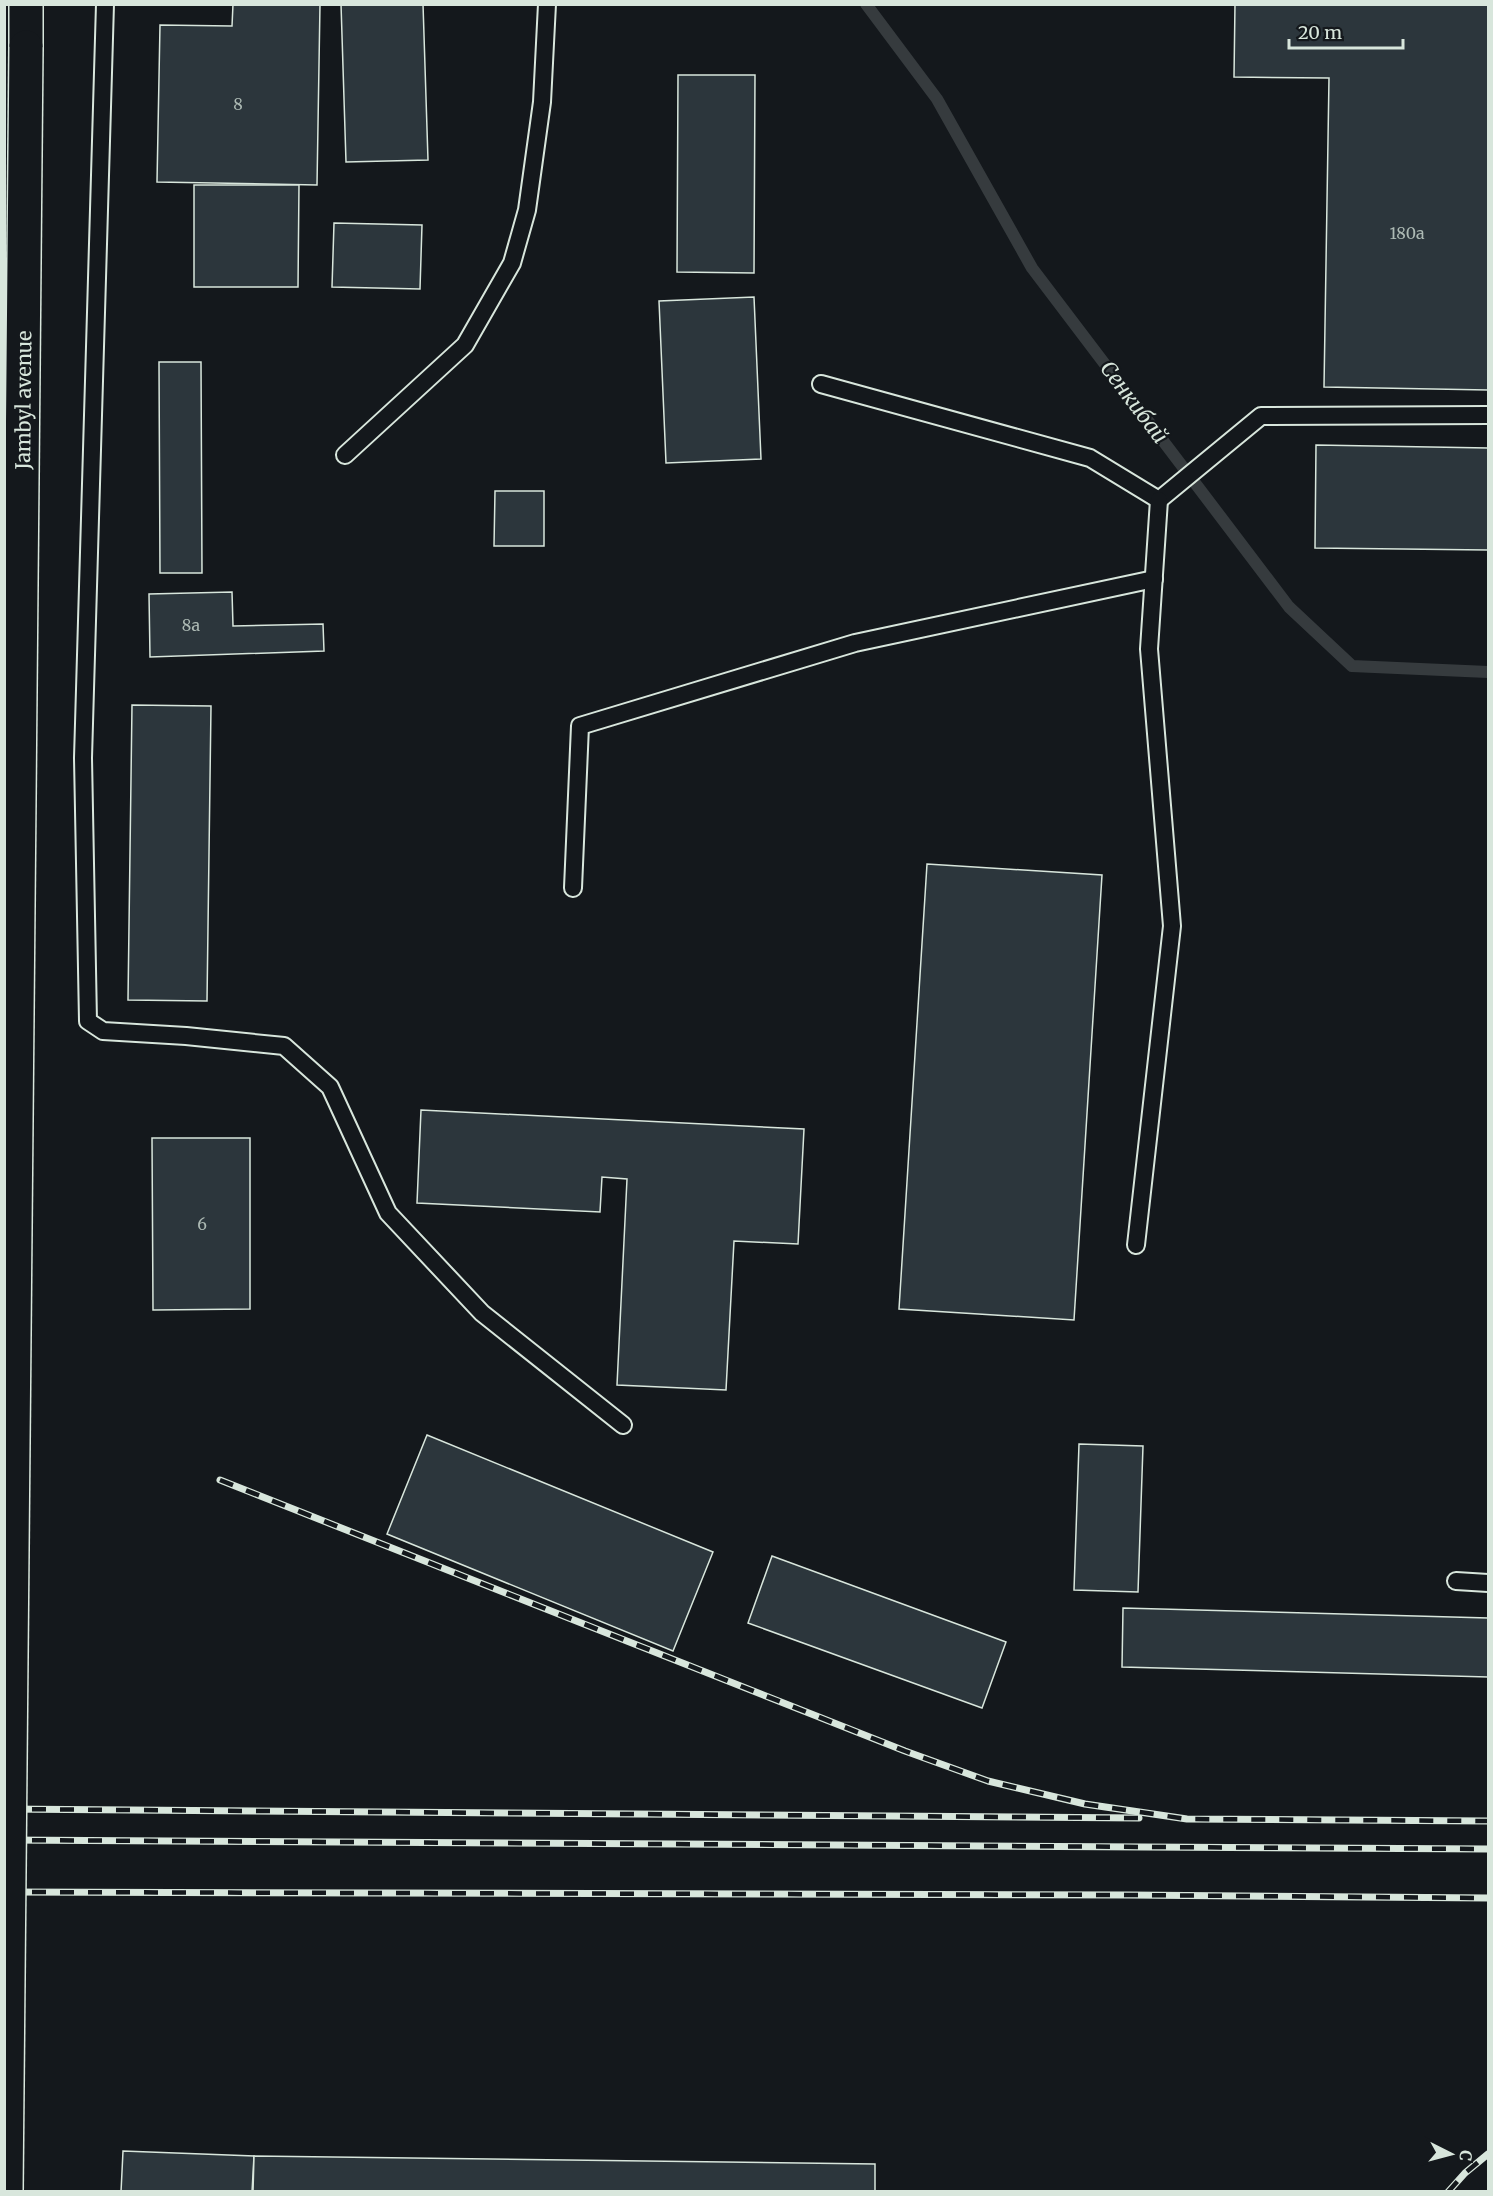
<svg xmlns="http://www.w3.org/2000/svg" width="1493" height="2196" font-family="Merriweather,serif">
	<rect width="100%" height="100%" fill="#14181c"/>
	<g fill="none" stroke-linecap="round" stroke-linejoin="round">
		<path stroke="#363b3e" stroke-width="12" d="M866,4L937,99L1032,268L1289,607L1352,666L1488,672"/>
	</g>
	<g fill="#2c363c" stroke="#d8e6dc" stroke-width="1.5">
		<path d="M233,4H320L317,185L157,182L160,25L232,26Z"/>
		<path d="M341,4H423L428,160L346,162Z"/>
		<path d="M1235,4L1488,5V390L1324,387L1329,78L1234,77Z"/>
		<path d="M678,75H755L754,273L677,272Z"/>
		<path d="M194,185H299L298,287H194Z"/>
		<path d="M334,223L422,225L420,289L332,287Z"/>
		<path d="M754,297L761,459L666,463L659,301Z"/>
		<path d="M159,362H201L202,573H160Z"/>
		<path d="M1316,445L1488,448V550L1315,548Z"/>
		<path d="M495,491H544V546H494Z"/>
		<path d="M232,592L233,626L323,624L324,651L150,657L149,594Z"/>
		<path d="M132,705L211,706L207,1001L128,1000Z"/>
		<path d="M927,864L1102,875L1074,1320L899,1309Z"/>
		<path d="M421,1110L804,1129L798,1244L734,1241L726,1390L617,1385L627,1179L602,1177L600,1212L417,1203Z"/>
		<path d="M152,1138H250V1309L153,1310Z"/>
		<path d="M427,1435L713,1552L673,1651L387,1534Z"/>
		<path d="M1079,1444L1143,1446L1138,1592L1074,1590Z"/>
		<path d="M772,1556L1006,1642L982,1708L748,1623Z"/>
		<path d="M1123,1608L1488,1618V1677L1122,1667Z"/>
		<path d="M123,2151L254,2156L252,2192H121Z"/>
		<path d="M254,2156L875,2164V2192H253Z"/>
	</g>
	<g fill="none" stroke-linecap="round" stroke-linejoin="round">
		<defs>
			<g id="service">
				<path d="M105,4L83,758L88,1021L103,1031L186,1036L284,1046L330,1087L388,1213L482,1313L623,1425"/>
				<path d="M821,384L1090,458L1159,500L1261,416L1488,415"/>
				<path d="M345,455L465,345L512,263L527,210L542,102L547,4"/>
				<path d="M573,888L580,726L855,643L1154,579"/>
				<path d="M1136,1245L1172,926L1149,649L1159,500"/>
				<path d="M1456,1581L1488,1583"/>
			</g>
			<path id="primary" d="M26,47V4"/>
		</defs>
		<use href="#service" stroke="#d8e6dc" stroke-width="20"/>
		<use href="#primary" stroke="#d8e6dc" stroke-width="36"/>
		<use href="#service" stroke="#14181c" stroke-width="16"/>
		<use href="#primary" stroke="#14181c" stroke-width="33"/>
		<defs>
			<g id="rail">
				<path d="M220,1480L905,1751L988,1781L1085,1804L1187,1819L1488,1821"/>
				<path d="M4,1809L1139,1818"/>
				<path d="M4,1840L1488,1849"/>
				<path d="M4,1892L1129,1895L1488,1898"/>
				<path d="M1448,2192L1465,2173L1488,2154"/>
			</g>
		</defs>
		<use href="#rail" stroke="#d8e6dc" stroke-width="7"/>
		<use href="#rail" stroke="#14181c" stroke-width="4.5" stroke-dasharray="14" stroke-linecap="butt"/>
		<defs>
			<g id="primary-bridge">
				<path id="s1" d="M6,2192L26,47"/>
			</g>
		</defs>
		<use href="#primary-bridge" stroke="#d8e6dc" stroke-width="36" stroke-linecap="butt"/>
		<use href="#primary-bridge" stroke="#14181c" stroke-width="33"/>
	</g>
	<g text-anchor="middle" dominant-baseline="central" stroke-width="4.5" stroke-linejoin="round" paint-order="stroke">
		<g font-size="16" fill="#adbab4">
			<text x="238" y="104">8</text>
			<text x="1407" y="233">180а</text>
			<text x="191" y="625">8а</text>
			<text x="202" y="1224">6</text>
		</g>
		<g font-size="20" fill="#d8e6dc" stroke="#14181c">
			<text stroke="none"><textPath href="#s1" startOffset="1792">Jambyl avenue</textPath></text>
		</g>
		<g font-size="21" font-style="italic" fill="#d8e6dc" stroke="#14181c">
			<text transform="translate(1134 402) rotate(53)">Сенкибай</text>
		</g>
	</g>
	<rect width="1493" height="2196" fill="none" stroke="#d8e6dc" stroke-width="12"/>
	<g transform="translate(1451 2154) rotate(96)" stroke="#14181c" stroke-width="4.5" paint-order="stroke">
	<path d="M0-4.5L10 22L0 15L-10 22Z" fill="#d8e6dc"/>
	<text y="-9" font-size="16" font-weight="bold" text-anchor="middle" fill="#d8e6dc">С</text>
	</g>
	<path d="M1289 39v9h114v-9" fill="none" stroke="#d8e6dc" stroke-width="3"/>
	<text x="1298" y="39" font-size="18" fill="#d8e6dc" stroke="#14181c" stroke-width="4.5" paint-order="stroke">20 m</text>
</svg>
